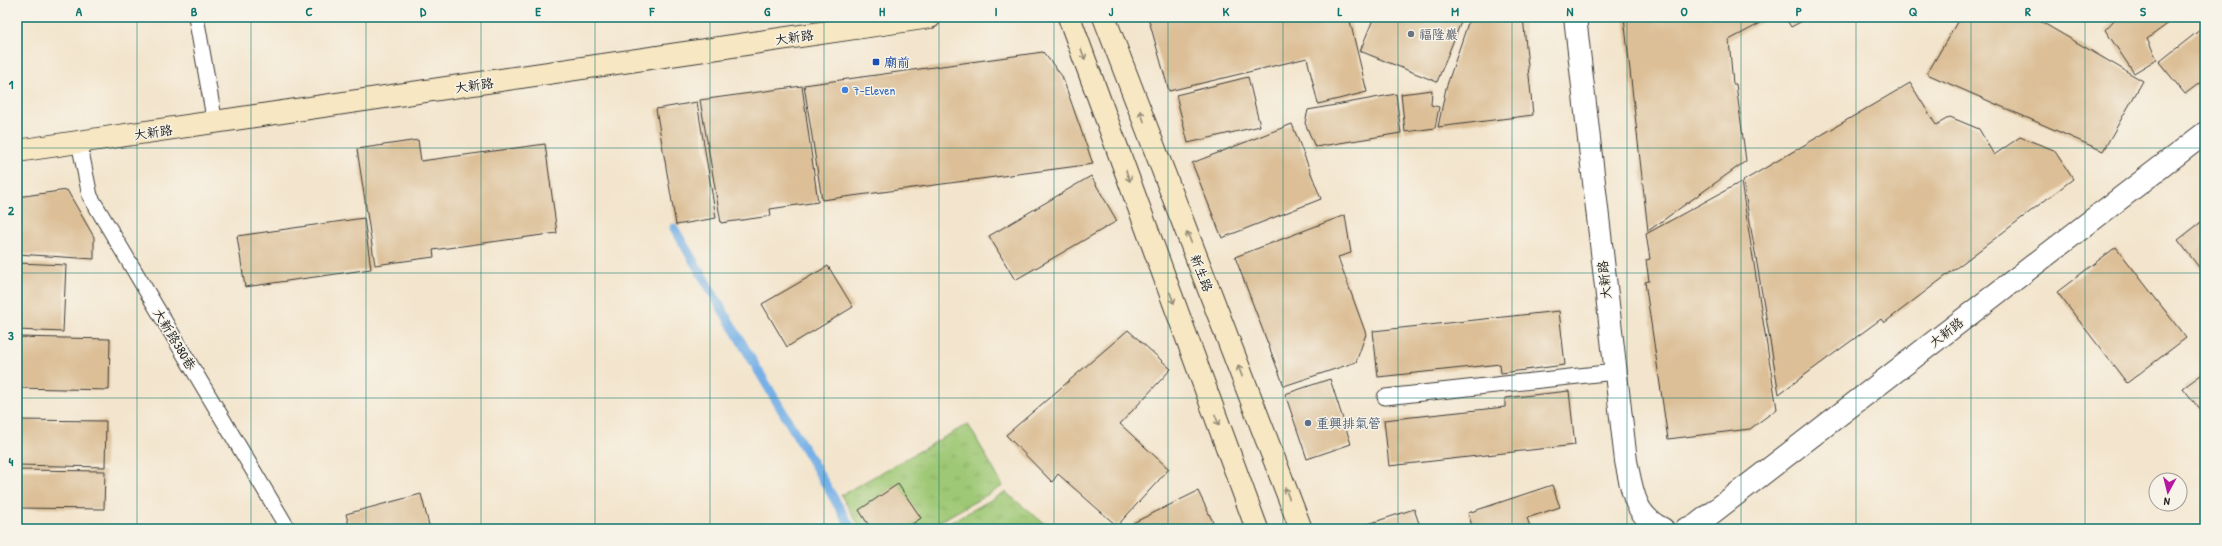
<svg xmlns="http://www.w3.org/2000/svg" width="2222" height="546" font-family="'Patrick Hand','LXGW WenKai TC',sans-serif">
	<defs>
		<pattern id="grass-tufts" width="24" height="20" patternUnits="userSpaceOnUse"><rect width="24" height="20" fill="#9ec874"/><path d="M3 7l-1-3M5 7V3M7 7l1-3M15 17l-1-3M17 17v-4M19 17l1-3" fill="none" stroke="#88ab64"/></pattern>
	</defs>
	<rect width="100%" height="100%" fill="#f7f3e8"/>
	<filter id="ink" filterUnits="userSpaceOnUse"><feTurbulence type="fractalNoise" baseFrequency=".025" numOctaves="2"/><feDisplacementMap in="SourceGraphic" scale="8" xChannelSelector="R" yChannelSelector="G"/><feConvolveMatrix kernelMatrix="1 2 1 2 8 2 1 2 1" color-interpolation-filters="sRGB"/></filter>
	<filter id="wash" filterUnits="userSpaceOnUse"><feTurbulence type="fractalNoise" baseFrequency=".012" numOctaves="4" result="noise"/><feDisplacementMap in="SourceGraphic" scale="16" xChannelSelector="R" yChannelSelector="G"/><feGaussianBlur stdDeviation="0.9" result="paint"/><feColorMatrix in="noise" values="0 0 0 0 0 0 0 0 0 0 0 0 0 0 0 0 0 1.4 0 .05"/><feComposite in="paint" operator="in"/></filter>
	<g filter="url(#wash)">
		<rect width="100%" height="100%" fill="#f3e5cd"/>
		<g fill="url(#grass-tufts)" stroke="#5d7248">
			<path d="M968,424L1003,486L926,529H861L841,495Z"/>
			<path d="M1005,492L1051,529H939Z"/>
		</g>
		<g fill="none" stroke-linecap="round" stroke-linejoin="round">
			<path stroke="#76b0e6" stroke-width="9" d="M674,228L852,529"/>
		</g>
		<g id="blocks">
			<g fill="#dcbf97">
				<path d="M1148,17H1349L1367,92L1318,104L1307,58L1169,91Z"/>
				<path d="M1374,17H1463L1437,82L1360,51Z"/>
				<path d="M1470,17H1523L1533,115L1438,127L1446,88Z"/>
				<path d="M1624,17H1772L1729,40L1733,84H1736L1746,161L1648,231Z"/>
				<path d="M1785,17H1810L1791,27Z"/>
				<path d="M1960,17H2033L2143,81L2103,151L1927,74Z"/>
				<path d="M2117,17H2177L2147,39L2157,59L2134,73L2105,30Z"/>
				<path d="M2205,26V79L2185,94L2159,62Z"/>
				<path d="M1043,52L1062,76L1093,164L822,200L804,85Z"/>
				<path d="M1248,77L1260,126L1188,143L1176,95Z"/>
				<path d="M1910,83L1936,125L1950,117L1979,129L1994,155L2020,137L2054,150L2073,179L1884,323L1881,319L1779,394L1743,181Z"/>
				<path d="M802,86L818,202L770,209L771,216L721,223L700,100Z"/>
				<path d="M1432,90L1431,105L1439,107L1435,128L1405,132L1401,94Z"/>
				<path d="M1396,94L1401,133L1315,147L1305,123L1308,110Z"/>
				<path d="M697,102L716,218L676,225L656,109Z"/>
				<path d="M1292,124L1321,199L1222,238L1192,163Z"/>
				<path d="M418,140L421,161L545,144L557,233L433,250L434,257L375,265L357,149Z"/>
				<path d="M1091,176L1117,221L1015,280L989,236Z"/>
				<path d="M1741,182L1777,409L1750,429L1668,439L1645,282L1649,281L1646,260L1650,259L1646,234Z"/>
				<path d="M67,190L94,237V259L17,254V197Z"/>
				<path d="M1345,215L1351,253L1338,257L1366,334L1356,362L1284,386L1235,257Z"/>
				<path d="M364,218L371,269L245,287L237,236Z"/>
				<path d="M2205,219V275L2178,240Z"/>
				<path d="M2116,247L2186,338L2127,383L2057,292Z"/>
				<path d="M17,263L66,265L63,332L17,330Z"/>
				<path d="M828,266L853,307L787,347L762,304Z"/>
				<path d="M1559,311L1565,365L1501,373L1500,364L1378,377L1373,331Z"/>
				<path d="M1128,330L1171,369L1120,424L1169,469L1117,526L1058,474L1052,482L1006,435Z"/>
				<path d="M17,337L110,339L109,390L17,388Z"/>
				<path d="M2205,372V416L2183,388Z"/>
				<path d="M1330,379L1351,444L1307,459L1285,394Z"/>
				<path d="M1569,391L1575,445L1389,466L1384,420L1505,407V398Z"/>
				<path d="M17,420L106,421L105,467L17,465Z"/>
				<path d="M17,470L105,471L104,509L17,508Z"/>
				<path d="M898,484L921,518L905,529H871L859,510Z"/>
				<path d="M1552,485L1560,507L1527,518L1531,529H1473L1468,513Z"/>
				<path d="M1198,491L1213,522L1199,529H1135L1133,523Z"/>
				<path d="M421,494L430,529H350L346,514Z"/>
				<path d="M1414,509L1421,529H1353Z"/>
			</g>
		</g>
	</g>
	<g filter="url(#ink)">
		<use href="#blocks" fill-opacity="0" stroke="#3c3a37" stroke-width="1"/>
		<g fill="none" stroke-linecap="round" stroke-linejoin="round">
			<defs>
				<g id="service">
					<path d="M196,17L215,123"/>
					<path d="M79,142L90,196L288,529"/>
					<path d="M1385,397L1615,372"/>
				</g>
				<g id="tertiary">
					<path d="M1575,17L1626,461C1632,490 1634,516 1663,529"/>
					<path d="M1686,529L1695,526L2205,133"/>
				</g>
				<g id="secondary">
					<path d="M1069,17L1257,529"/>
					<path d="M1104,17L1301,529"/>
					<path d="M17,151L930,17"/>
				</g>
			</defs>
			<use href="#service" stroke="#3c3a37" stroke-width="17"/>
			<use href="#tertiary" stroke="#3c3a37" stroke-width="24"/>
			<use href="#secondary" stroke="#3c3a37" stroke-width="24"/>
			<use href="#service" stroke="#fff" stroke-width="15"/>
			<use href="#tertiary" stroke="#fff" stroke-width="22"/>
			<use href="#secondary" stroke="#f7e8c3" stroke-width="22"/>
		</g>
		<defs><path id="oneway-shaft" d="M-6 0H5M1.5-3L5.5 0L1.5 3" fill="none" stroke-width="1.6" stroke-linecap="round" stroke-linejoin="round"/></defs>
		<g stroke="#948c78">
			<use href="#oneway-shaft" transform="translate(1083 54) rotate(70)"/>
			<use href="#oneway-shaft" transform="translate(1142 116) rotate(-111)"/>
			<use href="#oneway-shaft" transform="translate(1128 176) rotate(70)"/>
			<use href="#oneway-shaft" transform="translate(1189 237) rotate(-111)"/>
			<use href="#oneway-shaft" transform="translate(1172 298) rotate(70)"/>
			<use href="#oneway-shaft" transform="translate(1240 371) rotate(-111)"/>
			<use href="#oneway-shaft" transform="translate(1217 420) rotate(70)"/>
			<use href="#oneway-shaft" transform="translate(1287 493) rotate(-111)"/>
		</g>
	</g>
	<path fill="none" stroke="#0f766e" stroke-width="1" stroke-opacity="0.55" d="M137,17V529M251,17V529M366,17V529M481,17V529M595,17V529M710,17V529M824,17V529M939,17V529M1054,17V529M1168,17V529M1283,17V529M1398,17V529M1512,17V529M1627,17V529M1741,17V529M1856,17V529M1971,17V529M2085,17V529M17,148H2205M17,273H2205M17,398H2205"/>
	<circle fill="#6b7280" stroke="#f7f3e8" stroke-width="1.5" cx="1411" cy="34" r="4"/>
	<rect fill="#1a4fb4" stroke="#f7f3e8" stroke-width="1.5" x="872" y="58" width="8" height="8" rx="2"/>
	<circle fill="#3f7fe0" stroke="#f7f3e8" stroke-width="1.5" cx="845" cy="90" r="4"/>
	<circle fill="#5c6f8a" stroke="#f7f3e8" stroke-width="1.5" cx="1308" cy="423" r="4"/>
	<g text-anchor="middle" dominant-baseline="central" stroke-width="3" stroke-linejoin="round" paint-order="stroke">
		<g font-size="13" fill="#5b616d" stroke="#f7f3e8" text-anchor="start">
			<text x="1419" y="34">福隆巖</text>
		</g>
		<g font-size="13" fill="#1c1c1c" stroke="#f7f3e8">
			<text transform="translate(794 37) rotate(-8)">大新路</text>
			<text transform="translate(474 85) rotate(-8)">大新路</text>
			<text transform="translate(153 132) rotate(-8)">大新路</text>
			<text transform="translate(1202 273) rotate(69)">新生路</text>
			<text transform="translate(1604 280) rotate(-96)">大新路</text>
			<text transform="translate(1946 332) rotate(-38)">大新路</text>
			<text transform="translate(175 339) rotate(59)">大新路380巷</text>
		</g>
		<g font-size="13" fill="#164399" stroke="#f7f3e8" text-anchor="start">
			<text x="884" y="62">廟前</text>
		</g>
		<g font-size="13" fill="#366cbe" stroke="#f7f3e8" text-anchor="start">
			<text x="853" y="90">7-Eleven</text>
		</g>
		<g font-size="13" fill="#4e5e75" stroke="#f7f3e8" text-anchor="start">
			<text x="1316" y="423">重興排氣管</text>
		</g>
	</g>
	<rect width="2222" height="546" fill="none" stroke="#f7f3e8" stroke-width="44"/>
	<g transform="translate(2168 492) rotate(187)"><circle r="19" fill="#f7f3e8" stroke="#9f9d96"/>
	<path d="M0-3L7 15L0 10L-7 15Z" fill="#b5179e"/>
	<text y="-6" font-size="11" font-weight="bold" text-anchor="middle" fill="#1c1c1c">N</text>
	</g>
	<rect x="22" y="22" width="2178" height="502" fill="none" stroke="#0f766e" stroke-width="1.5"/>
	<g font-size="13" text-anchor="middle" font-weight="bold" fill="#0f766e">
		<text x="79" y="16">A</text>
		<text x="194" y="16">B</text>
		<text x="309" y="16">C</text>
		<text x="423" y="16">D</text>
		<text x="538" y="16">E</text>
		<text x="652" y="16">F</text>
		<text x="767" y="16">G</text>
		<text x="882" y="16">H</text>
		<text x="996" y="16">I</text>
		<text x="1111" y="16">J</text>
		<text x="1226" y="16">K</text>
		<text x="1340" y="16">L</text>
		<text x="1455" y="16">M</text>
		<text x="1570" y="16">N</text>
		<text x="1684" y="16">O</text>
		<text x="1799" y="16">P</text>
		<text x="1913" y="16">Q</text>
		<text x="2028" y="16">R</text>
		<text x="2143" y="16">S</text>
		<text x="11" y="89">1</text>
		<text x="11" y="215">2</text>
		<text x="11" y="340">3</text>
		<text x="11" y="466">4</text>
	</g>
</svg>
